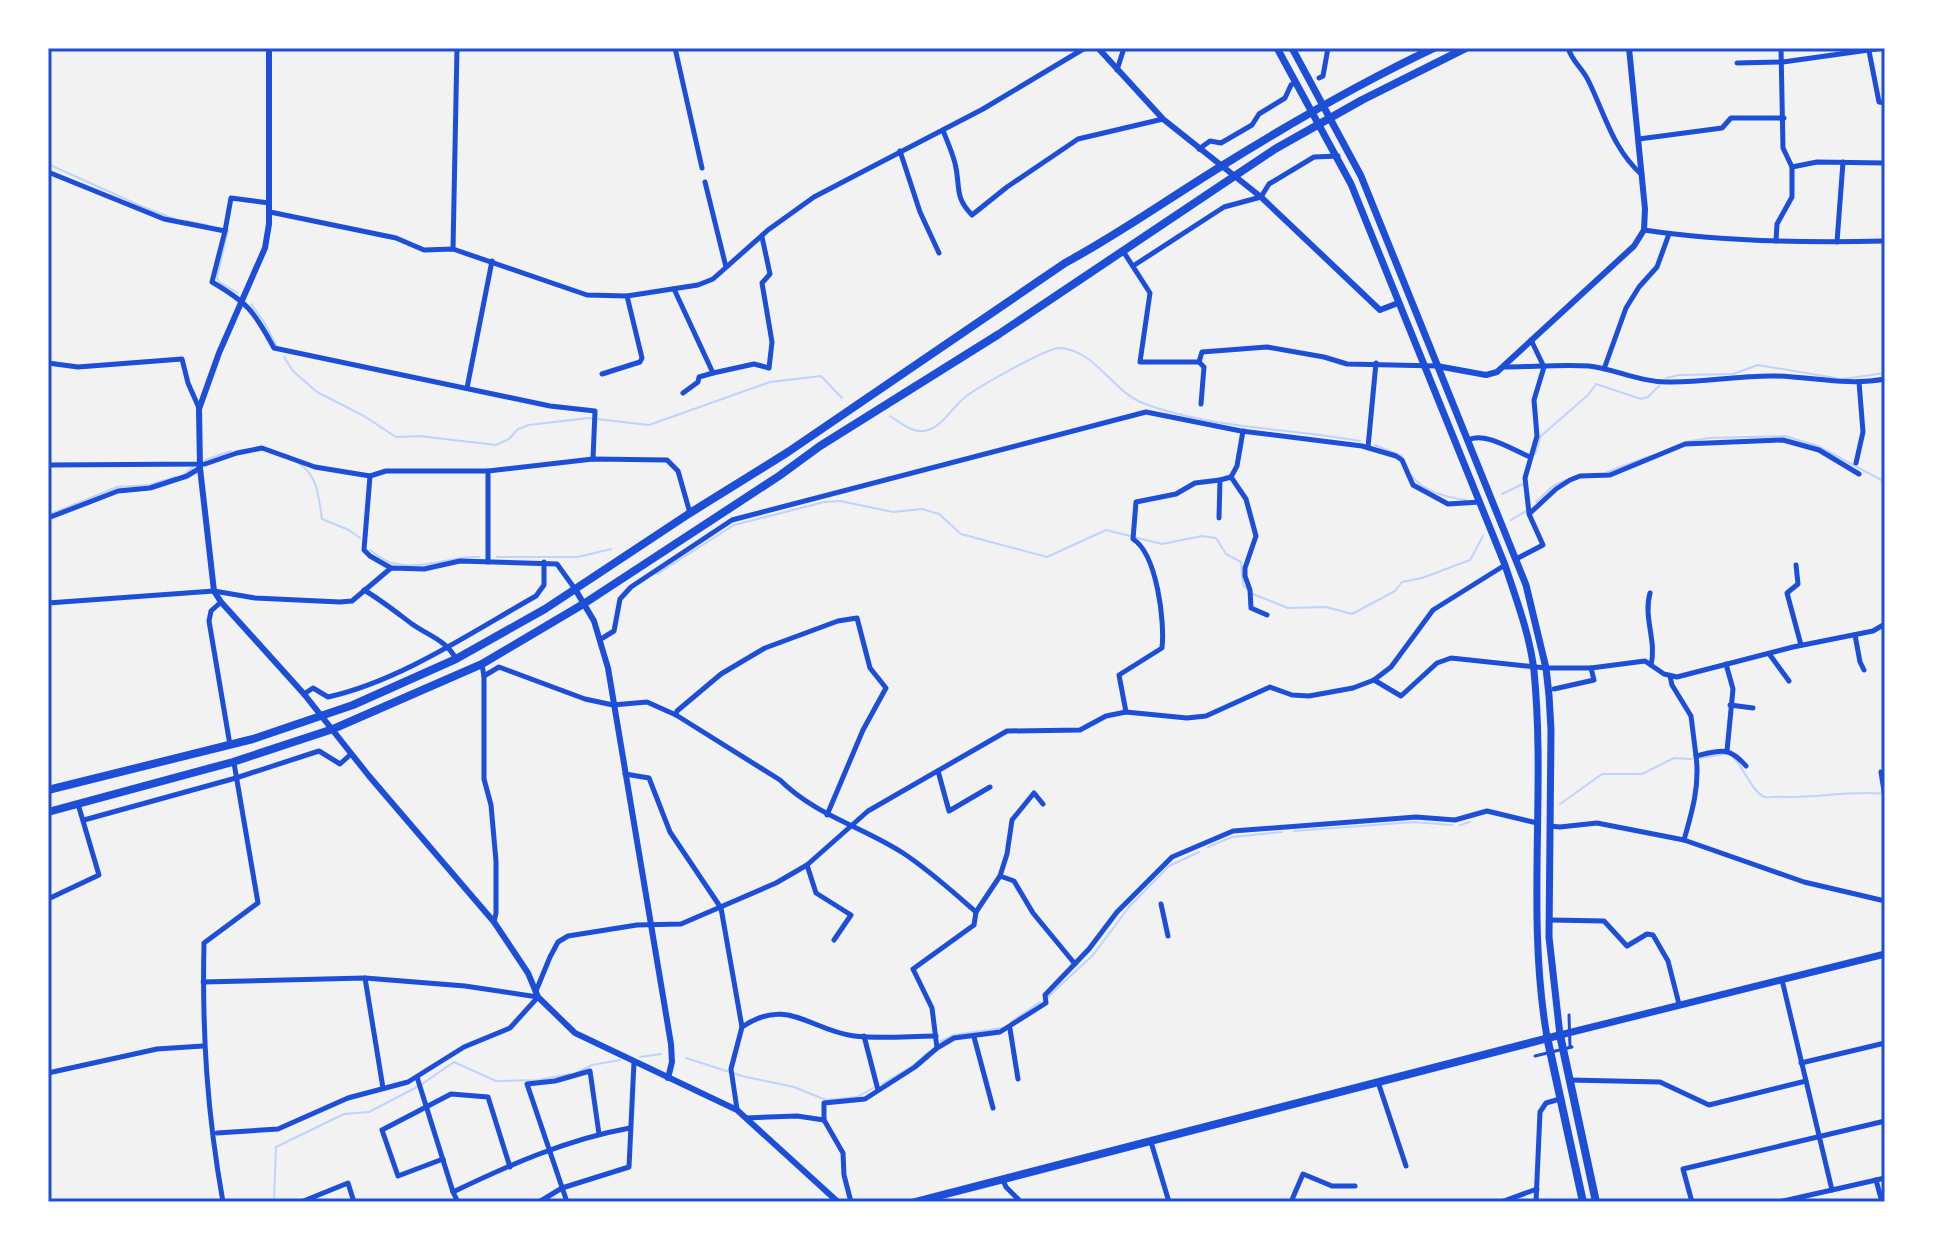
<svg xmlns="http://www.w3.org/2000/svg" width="1933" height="1250" font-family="'Open Sans',sans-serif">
	<rect width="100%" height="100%" fill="#f2f2f2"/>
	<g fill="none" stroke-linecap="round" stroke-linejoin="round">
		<g stroke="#bfd3fe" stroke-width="2">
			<path d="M48,164L143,207L175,219"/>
			<path d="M186,221L207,225"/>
			<path d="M228,230L217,277L219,282L238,293"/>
			<path d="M251,304L264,322L276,345"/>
			<path d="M284,357L293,371L317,392L364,416L396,437L419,436L496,445L509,439L518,429L529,425L588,418L649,425L770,382L821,376L842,398"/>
			<path d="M1666,378L1679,375L1733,374L1758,365L1836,378"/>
			<path d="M1843,379L1885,373"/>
			<path d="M890,416C901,423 914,435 928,430C942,426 953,407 964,398C976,388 1048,347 1060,348C1097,351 1112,392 1145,404C1214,429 1289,428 1360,441"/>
			<path d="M1685,442L1709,438L1785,436L1818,446L1885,482"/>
			<path d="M1375,445L1402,456"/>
			<path d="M1535,454L1541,436L1588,395L1596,384L1641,399L1648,397L1660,385"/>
			<path d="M205,460L231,451"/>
			<path d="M298,463C319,476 318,497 322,519L349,530L360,538"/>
			<path d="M1607,472L1650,456"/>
			<path d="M185,474L193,467"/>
			<path d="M1412,476C1422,491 1449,498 1466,500"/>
			<path d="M1502,494L1523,484"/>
			<path d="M1536,502L1553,486L1566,480"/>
			<path d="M48,515L117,487L149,485L175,477"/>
			<path d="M1511,520L1526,511"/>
			<path d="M370,550C376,554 384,561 392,563C421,571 450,556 479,557"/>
			<path d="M497,557H578L611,549"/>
			<path d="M657,574L734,525L824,502L840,501L893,512L922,509L939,514L961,534L1047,557L1106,530L1162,544L1202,536L1216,538L1226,554L1241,562L1243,585L1248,590"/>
			<path d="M1253,594L1288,608L1326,607L1352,614L1395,591L1402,582L1422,578L1470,560L1483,536"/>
			<path d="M1700,758L1725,754"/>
			<path d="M1734,758C1743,767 1753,793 1765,797C1770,798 1778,796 1784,797C1817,798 1852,790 1884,794"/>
			<path d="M1560,804L1602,774H1642L1674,758L1692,759"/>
			<path d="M1460,825L1470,822"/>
			<path d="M1294,831L1414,822L1452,825"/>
			<path d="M1208,847L1232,837L1282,832"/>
			<path d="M1048,997L1093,955L1129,907L1169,866L1199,852"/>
			<path d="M1011,1022L1040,1002"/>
			<path d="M941,1041L954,1035L1002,1028"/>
			<path d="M640,1057L661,1054"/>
			<path d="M686,1058L742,1076L794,1087L826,1100L857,1097L873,1088"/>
			<path d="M576,1073L592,1065L620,1060"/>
			<path d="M422,1084L454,1062L496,1081L538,1080L570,1074"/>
			<path d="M882,1084L911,1067L930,1051"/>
			<path d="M274,1202L276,1147L344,1114L369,1112L417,1087"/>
		</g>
		<g stroke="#1d4ed8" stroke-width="3">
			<path d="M1569,1015L1570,1047"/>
			<path d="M1535,1056L1572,1047"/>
		</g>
		<g stroke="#1d4ed8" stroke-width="5">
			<path d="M675,48L702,168"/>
			<path d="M1568,48C1572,61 1582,68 1588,80C1605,114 1612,148 1642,175"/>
			<path d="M1869,51L1879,102L1885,103"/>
			<path d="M1737,63L1783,62L1883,48"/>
			<path d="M1117,70L1124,48"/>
			<path d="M1319,78L1323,76L1328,48"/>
			<path d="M943,130C947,142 954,155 956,168C960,188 955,198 972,215L1007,187L1078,139L1163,119"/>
			<path d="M1639,139L1722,128L1731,118H1784"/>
			<path d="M1199,149L1210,141L1221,143L1252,125L1259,114L1285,98L1291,85L1296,82"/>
			<path d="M900,151L920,212L939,253"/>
			<path d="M1792,167L1817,162L1885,163"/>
			<path d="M48,172L164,219L225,231L212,282C248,303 254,311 274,348L550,406L595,411L593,459"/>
			<path d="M705,182L726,267"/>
			<path d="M270,212L396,238L424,250L453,249L587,295L627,296L698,285L713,279L768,230L814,197L983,109L1085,48"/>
			<path d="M1644,230C1723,242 1805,243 1885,241"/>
			<path d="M225,231L231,198L269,203"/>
			<path d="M1776,241L1777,224L1792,197V167L1783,148L1781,48"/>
			<path d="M1837,242L1843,162"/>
			<path d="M453,249L457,48"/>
			<path d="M1123,251L1150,293L1140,362H1199L1202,352L1267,347L1324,357L1347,364L1437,366"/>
			<path d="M1133,266L1224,207L1261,197L1269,184L1314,157L1338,156"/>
			<path d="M674,289L713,373L699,377L698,382L683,393"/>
			<path d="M1199,362L1204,367L1201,404"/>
			<path d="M48,363L78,367L182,359L188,383L199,408"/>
			<path d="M1504,367C1532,367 1562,364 1589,366C1615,369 1640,382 1667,382C1703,383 1739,375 1776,376C1813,377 1847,386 1885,379"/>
			<path d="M1604,369L1626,308L1639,287L1657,267L1669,234"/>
			<path d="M713,373L754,364L769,368L772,342L762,283L770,274L762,237"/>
			<path d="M602,374L640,362L642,358L627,296"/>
			<path d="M467,388L492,261"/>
			<path d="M1468,440C1484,431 1513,450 1530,457"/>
			<path d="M1368,447L1376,363"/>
			<path d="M1856,463L1863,432L1859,382"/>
			<path d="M48,465L205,464L237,453L262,448L315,467L370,476L386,471H488"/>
			<path d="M370,476L364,550L370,556L391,568"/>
			<path d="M1231,477L1237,466L1243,431"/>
			<path d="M1529,513L1525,478L1537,436L1534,400L1544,367L1531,340"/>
			<path d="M48,518L118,491L150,488L187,476L200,468"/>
			<path d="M1219,518L1220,480L1231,477L1246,499L1256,536L1245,568V576L1250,590L1251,608L1267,615"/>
			<path d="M1516,559L1543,545L1529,514L1556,489L1570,480L1580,476L1610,475L1685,444L1783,440L1819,450L1859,474"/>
			<path d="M488,562V471L593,459L667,460L678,471L690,513"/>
			<path d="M1796,565L1798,584L1787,593L1801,645"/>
			<path d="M364,590C381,600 396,612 412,624C429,636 446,640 456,659"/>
			<path d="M1650,593C1643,618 1657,641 1651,665"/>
			<path d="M221,602L211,611L209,621L230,745"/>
			<path d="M48,603L214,591L255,598L340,602L352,601L391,568L424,569L460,561L557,564L575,589"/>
			<path d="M1855,635L1860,662L1864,670"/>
			<path d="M601,639L614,631L620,599L631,587L732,520L1146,412L1241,431L1362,446L1396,456L1402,460L1413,485L1448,504L1480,502"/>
			<path d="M1770,655L1789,681"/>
			<path d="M1726,664L1733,689L1727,751"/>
			<path d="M482,665L484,676V779L491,805L496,861V913L494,922"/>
			<path d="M484,676L499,667L585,699L613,705L647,702L676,715L780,780C815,815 863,827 903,853C929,870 953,892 976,912"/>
			<path d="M1670,676L1672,685L1691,716L1696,756"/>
			<path d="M1374,680L1401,696L1437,663L1451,658L1546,668H1591L1645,661L1664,674L1677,677L1793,647L1873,631L1885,624"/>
			<path d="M1554,689L1594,680L1591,668"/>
			<path d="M304,694L313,688L328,697C400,681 472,632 536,596L544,585V562"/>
			<path d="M1730,705L1753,708"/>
			<path d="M1126,712L1119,675L1162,648C1165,622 1157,554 1133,539L1136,502L1176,494L1195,483L1220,480"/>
			<path d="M676,715L677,711L721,674L765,648L838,621L857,618L870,668L886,688L863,730L827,815"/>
			<path d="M938,771L949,811L990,787"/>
			<path d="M1881,772L1885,797"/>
			<path d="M625,774L649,778L670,832L721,908L742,1027L731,1069L737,1109"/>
			<path d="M84,820L236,778L319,751L340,764L351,754"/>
			<path d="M1550,826L1560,827L1597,823L1684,840L1804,882L1885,901"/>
			<path d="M1684,840C1692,812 1700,785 1696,756C1720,750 1729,746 1746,766"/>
			<path d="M807,865L816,893L851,915L834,940"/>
			<path d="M1000,876L1014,881L1033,913L1075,964"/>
			<path d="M48,899L99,875L78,804"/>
			<path d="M1161,904L1168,936"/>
			<path d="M1550,920L1604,921L1627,946L1647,934L1653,935L1668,961L1679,1004"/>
			<path d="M365,978L383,1088"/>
			<path d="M1782,980L1832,1190"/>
			<path d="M203,982L365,978L465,986L538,997L510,1028L464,1047L408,1082L348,1098L278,1129L217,1133"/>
			<path d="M536,991L550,957L558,942L568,936L637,925L681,924L776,883L807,865L868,811L1007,731L1080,730L1106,716L1126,712L1187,718L1206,716L1270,687L1292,695L1309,696L1353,688L1374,680L1391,667L1433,610L1505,565"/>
			<path d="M742,1027C788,996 809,1030 854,1036C881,1039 910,1036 936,1036"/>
			<path d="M1010,1029L1018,1079"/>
			<path d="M864,1036L878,1090"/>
			<path d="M974,1037L993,1108"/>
			<path d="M937,1048L932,1008L913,969L974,925L976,912L1000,876L1007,854L1012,820L1034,793L1043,804"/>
			<path d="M1801,1063L1885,1043"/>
			<path d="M48,1073L157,1049L203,1046"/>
			<path d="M417,1077L453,1192"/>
			<path d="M1569,1080L1660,1082L1709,1105L1806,1081"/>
			<path d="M1378,1082L1406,1166"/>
			<path d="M746,1118L797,1116L824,1120"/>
			<path d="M1151,1142L1169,1202"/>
			<path d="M443,1159L398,1176L382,1130L451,1094L488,1097L510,1167"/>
			<path d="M1003,1180L1006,1187L1021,1202"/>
			<path d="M1876,1180L1882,1202"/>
			<path d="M223,1202C207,1113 202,1033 204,943L258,903L234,763"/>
			<path d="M301,1202L348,1183L354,1202"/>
			<path d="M458,1202L453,1192C509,1165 568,1139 630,1128"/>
			<path d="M539,1202L562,1188L629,1167L634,1062"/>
			<path d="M567,1202L527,1084L555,1081L590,1071L599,1134"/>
			<path d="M851,1202L844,1175L843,1153L824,1120V1103L865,1099L915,1067L937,1048L954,1038L1000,1032L1046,1003L1045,995L1089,949L1117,912L1172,857L1233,831L1416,817L1455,820L1487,811L1537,823"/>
			<path d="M1291,1202L1303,1174L1332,1186H1355"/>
			<path d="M1501,1202L1537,1189"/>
			<path d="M1536,1202L1540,1112L1546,1103L1560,1099"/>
			<path d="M1692,1202L1683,1169L1885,1121"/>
			<path d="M1779,1202L1885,1178"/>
		</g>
		<g stroke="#1d4ed8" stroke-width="6">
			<path d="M269,48V224L265,248L219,353L199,409L200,468L214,591L221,602L304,694L369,776L494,922L528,973L538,997L575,1033L737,1110L838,1202"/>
			<path d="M1098,48L1163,119L1261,197L1380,310L1398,303"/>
			<path d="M1437,366L1486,375L1497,372L1634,246L1644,230L1645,209L1629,48"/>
			<path d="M575,589L594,621L608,668L671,1044L672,1062L668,1078"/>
		</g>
		<path stroke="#1d4ed8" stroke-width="7" d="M1560,1035L1885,954"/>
		<g stroke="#1d4ed8" stroke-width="7">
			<path d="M1277,48L1351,184L1505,565C1516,599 1530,635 1534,671C1546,793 1526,916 1547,1037"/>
			<path d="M1292,48L1361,176L1526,585L1546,668L1549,695L1551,730L1549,937L1560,1035"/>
		</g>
		<g stroke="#1d4ed8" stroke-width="8">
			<path d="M48,790L253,739L353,705L456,659L545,609L690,513L788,452L1065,263C1119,234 1168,199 1220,167C1289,124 1360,83 1434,48"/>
			<path d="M48,812L233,762L333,729L482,664L585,603L779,476L820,446L999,334L1275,149L1362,100L1466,48"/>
			<path d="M1547,1037L1583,1202"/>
			<path d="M915,1202L1560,1035L1596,1202"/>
		</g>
	</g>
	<rect width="1933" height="1250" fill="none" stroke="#ffffff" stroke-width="100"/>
	<rect x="50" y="50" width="1833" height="1150" fill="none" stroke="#1d4ed8" stroke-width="3"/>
</svg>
